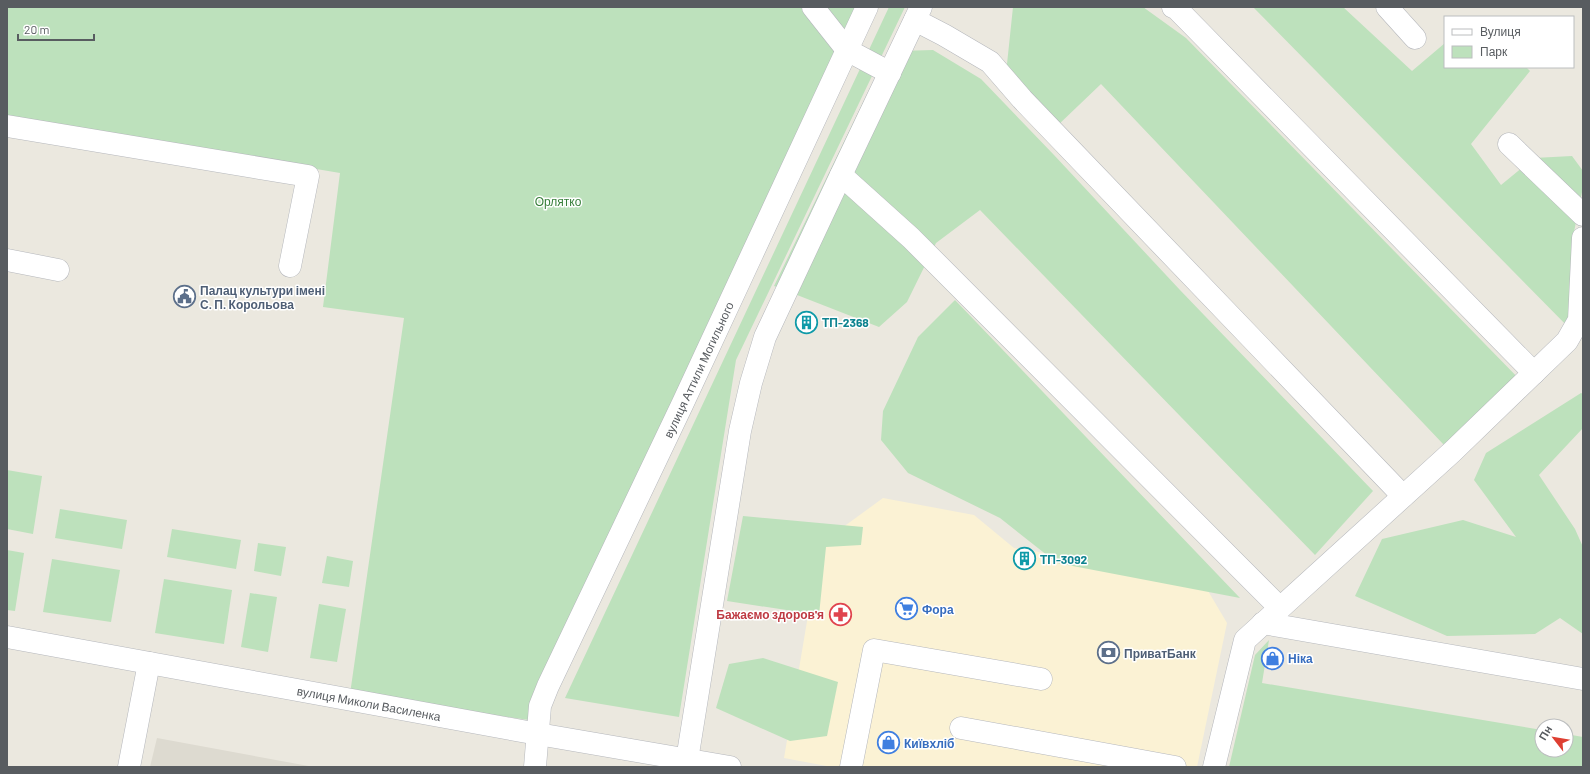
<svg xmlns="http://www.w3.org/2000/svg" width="1590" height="774" font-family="Barlow,sans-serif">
	<rect width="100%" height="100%" fill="#ebe8df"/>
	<path fill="#fbf2d4" d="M883,498L974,515L1014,548L1201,579L1227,623L1197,767H832L784,758L820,544Z"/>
	<path fill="#dddad0" d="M157,738L314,767H150Z"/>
	<g fill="#bde1bc">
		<path d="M7,7H864L536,721L350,694L404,318L323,307L340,173L7,117Z"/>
		<path d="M889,7H905L736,360L679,717L565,698Z"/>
		<path d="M1013,7H1143L1186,38L1528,388L1444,445L1101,84L1056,127L1005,83Z"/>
		<path d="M1253,7H1343L1412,71L1445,43V67H1526L1530,71L1471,144L1501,185L1534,158L1572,156L1583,171V187L1574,232L1583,297L1577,336Z"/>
		<path d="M933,50L981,79L1054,155L1180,290L1373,491L1315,555L980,210L936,243L907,302L879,327L774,286L870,88L899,51Z"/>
		<path d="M955,300L1240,598L1057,563L1000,518L908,473L881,440L883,411L918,337Z"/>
		<path d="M1581,393L1583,394V428L1539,475L1575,529L1583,547V634L1560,618L1535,634L1447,636L1355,596L1382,539L1463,520L1516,537L1474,480L1486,453Z"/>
		<path d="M7,470L42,476L33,534L7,529Z"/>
		<path d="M60,509L127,520L122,549L55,538Z"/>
		<path d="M743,516L863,527L861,545L826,547L819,615L727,601Z"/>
		<path d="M172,529L241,540L236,569L167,557Z"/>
		<path d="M258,543L286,547L281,576L254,571Z"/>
		<path d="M7,550L24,553L15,611L7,610Z"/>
		<path d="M327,556L353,561L349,587L322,583Z"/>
		<path d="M52,559L120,570L111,622L43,612Z"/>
		<path d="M164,579L232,590L224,644L155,633Z"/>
		<path d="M250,593L277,597L268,652L241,647Z"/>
		<path d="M319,604L346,609L337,662L310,658Z"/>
		<path d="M1269,640L1262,683L1542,730V750H1566V734L1583,737V767H1229L1255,655Z"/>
		<path d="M763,658L838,682L827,736L790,741L716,708L729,664Z"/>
	</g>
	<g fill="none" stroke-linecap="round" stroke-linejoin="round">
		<defs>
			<g id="minor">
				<path d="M813,7L847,50L890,73"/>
				<path d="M1173,7L1177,9L1534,373"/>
				<path d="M1387,7L1415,38"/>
				<path d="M915,20L944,35L990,62L1022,99L1403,496"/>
				<path d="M7,126L308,176L290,266"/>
				<path d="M1509,144L1583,215"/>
				<path d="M841,175L911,238L1280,608"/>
				<path d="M7,260L58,270"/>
				<path d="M1263,623L1583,679"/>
				<path id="s1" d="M7,637L538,734L730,767"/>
				<path d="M961,728L1175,767"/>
				<path d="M687,760L740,431L751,383L765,337L841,175L921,7"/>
				<path d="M129,767L149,663"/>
				<path id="s2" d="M535,767L540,706L548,686L682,405L867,7"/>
				<path d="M851,767L874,650L1041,679"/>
				<path d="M1214,767L1245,640L1452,452L1567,341L1579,320L1583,238"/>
			</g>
		</defs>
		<use href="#minor" stroke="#b5b7bc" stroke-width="23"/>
		<use href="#minor" stroke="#fff" stroke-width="22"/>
	</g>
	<defs>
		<symbol id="civic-ring" viewBox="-11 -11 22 22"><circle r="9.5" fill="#fff" stroke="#5c6f8a" stroke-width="1.5"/><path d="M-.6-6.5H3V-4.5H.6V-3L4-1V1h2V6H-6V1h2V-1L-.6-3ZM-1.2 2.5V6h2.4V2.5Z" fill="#5c6f8a"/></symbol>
		<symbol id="building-ring" viewBox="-11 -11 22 22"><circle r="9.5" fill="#fff" stroke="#0f9aa8" stroke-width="1.5"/><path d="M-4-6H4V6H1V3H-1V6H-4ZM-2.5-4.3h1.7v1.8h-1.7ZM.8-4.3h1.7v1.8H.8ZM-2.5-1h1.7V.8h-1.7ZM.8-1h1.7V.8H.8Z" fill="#0f9aa8"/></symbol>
		<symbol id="supermarket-ring" viewBox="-11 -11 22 22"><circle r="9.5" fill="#fff" stroke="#3f7fe0" stroke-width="1.5"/><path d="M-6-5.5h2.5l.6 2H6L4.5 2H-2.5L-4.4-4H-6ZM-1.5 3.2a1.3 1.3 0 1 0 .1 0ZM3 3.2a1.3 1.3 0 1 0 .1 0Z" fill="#3f7fe0"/></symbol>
		<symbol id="pharmacy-ring" viewBox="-11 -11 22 22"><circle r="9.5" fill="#fff" stroke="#e0444e" stroke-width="1.5"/><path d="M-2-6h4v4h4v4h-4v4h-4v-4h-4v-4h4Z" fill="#e0444e"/></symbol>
		<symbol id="bank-ring" viewBox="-11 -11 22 22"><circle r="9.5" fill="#fff" stroke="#5c6f8a" stroke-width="1.5"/><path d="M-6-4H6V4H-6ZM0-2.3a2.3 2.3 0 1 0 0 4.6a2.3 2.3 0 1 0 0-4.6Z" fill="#5c6f8a"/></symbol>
		<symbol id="shop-ring" viewBox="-11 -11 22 22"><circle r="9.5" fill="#fff" stroke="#3f7fe0" stroke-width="1.5"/><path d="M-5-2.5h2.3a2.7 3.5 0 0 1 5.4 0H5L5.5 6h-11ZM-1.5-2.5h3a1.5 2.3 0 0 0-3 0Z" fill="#3f7fe0"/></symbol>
	</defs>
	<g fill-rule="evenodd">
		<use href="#civic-ring" x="172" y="284" width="25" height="25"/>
		<use href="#building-ring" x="794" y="310" width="25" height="25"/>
		<use href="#building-ring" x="1012" y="546" width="25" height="25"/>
		<use href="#supermarket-ring" x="894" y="596" width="25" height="25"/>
		<use href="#pharmacy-ring" x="828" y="602" width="25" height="25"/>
		<use href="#bank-ring" x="1096" y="640" width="25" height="25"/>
		<use href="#shop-ring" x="1260" y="646" width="25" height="25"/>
		<use href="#shop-ring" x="876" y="730" width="25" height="25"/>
	</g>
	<g text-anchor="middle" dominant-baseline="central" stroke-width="3" stroke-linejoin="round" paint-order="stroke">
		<g font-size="12" fill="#387f3b" stroke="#fff">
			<text x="558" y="201">Орлятко</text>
		</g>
		<g font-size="12" font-weight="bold" fill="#4e5e75" stroke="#fff" text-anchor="start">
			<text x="200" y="290">Палац культури імені<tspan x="200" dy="14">С. П. Корольова</tspan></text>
			<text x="1124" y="653">ПриватБанк</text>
		</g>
		<g font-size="12" font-weight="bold" fill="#0d838f" stroke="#fff" text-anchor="start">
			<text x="822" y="322">ТП-2368</text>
			<text x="1040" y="559">ТП-3092</text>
		</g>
		<g font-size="12" fill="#585c60" stroke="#fff">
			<text stroke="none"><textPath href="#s2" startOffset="433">вулиця Аттили Могильного</textPath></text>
			<text stroke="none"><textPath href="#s1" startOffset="368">вулиця Миколи Василенка</textPath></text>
		</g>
		<g font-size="12" font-weight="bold" fill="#366cbe" stroke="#fff" text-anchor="start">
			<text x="922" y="609">Фора</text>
			<text x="1288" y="658">Ніка</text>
			<text x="904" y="743">Київхліб</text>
		</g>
		<g font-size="12" font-weight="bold" fill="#be3a42" stroke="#fff" text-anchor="end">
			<text x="824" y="614">Бажаємо здоров'я</text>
		</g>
	</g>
	<rect width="1590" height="774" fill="none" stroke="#585c60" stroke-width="16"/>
	<rect x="1444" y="16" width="130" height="52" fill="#ffffff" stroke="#bcbebf"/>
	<rect x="1452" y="29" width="20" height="6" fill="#ffffff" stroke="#bcbebf"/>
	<text x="1480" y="36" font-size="12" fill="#585c60">Вулиця</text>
	<rect x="1452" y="46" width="20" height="12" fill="#bde1bc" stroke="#bcbebf"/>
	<text x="1480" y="56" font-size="12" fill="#585c60">Парк</text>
	<g transform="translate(1554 738) rotate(301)"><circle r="19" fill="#ffffff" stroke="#bcbebf"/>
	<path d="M0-3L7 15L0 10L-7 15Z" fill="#de3f32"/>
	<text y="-6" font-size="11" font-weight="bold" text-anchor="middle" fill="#585c60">Пн</text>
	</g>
	<path d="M18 34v6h76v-6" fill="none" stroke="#585c60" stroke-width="2"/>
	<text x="24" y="34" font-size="12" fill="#585c60" stroke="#ffffff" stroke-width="3" paint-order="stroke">20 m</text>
</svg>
